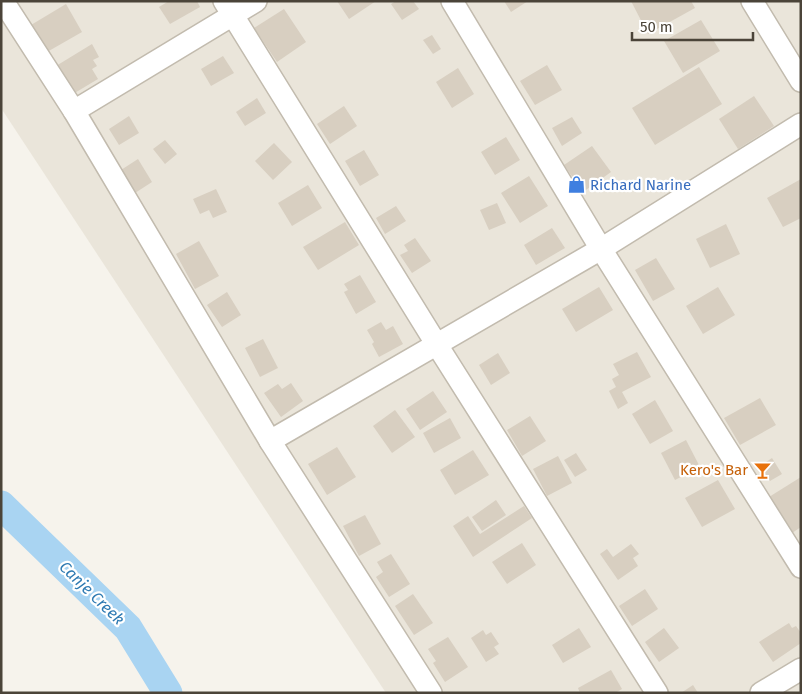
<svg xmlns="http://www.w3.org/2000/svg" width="802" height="694" font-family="'Fira Sans',sans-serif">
	<rect width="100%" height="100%" fill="#f6f3ec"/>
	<path fill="#eae5da" d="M1,1H801V693H386L1,108Z"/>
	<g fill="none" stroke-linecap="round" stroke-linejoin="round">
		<path stroke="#a9d4f2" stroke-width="29" d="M1,505L128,628L168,693"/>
	</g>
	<g fill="#d8cfc1">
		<path d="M169,1H197L200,7L170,24L159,7Z"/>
		<path d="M337,1H376L349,19Z"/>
		<path d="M396,1H413L419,9L402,20L391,4Z"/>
		<path d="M504,1H528L511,12Z"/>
		<path d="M631,1H691L695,8L648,34Z"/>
		<path d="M66,4L82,32L47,52L31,25Z"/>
		<path d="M284,9L306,42L277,62L254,28Z"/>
		<path d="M701,20L720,51L683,73L664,41Z"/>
		<path d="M432,35L441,49L433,54L423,40Z"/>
		<path d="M92,44L99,57L93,60L97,66L92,69L98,79L73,94L56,66Z"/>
		<path d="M223,56L234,73L211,86L201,69Z"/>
		<path d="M547,65L562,90L535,105L520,81Z"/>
		<path d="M699,67L722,104L655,145L632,108Z"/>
		<path d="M458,68L474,94L452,108L436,82Z"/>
		<path d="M754,96L774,126L738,149L719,119Z"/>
		<path d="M257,98L266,113L245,126L236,112Z"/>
		<path d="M344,106L357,126L330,144L317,124Z"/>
		<path d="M129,116L139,133L119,145L109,129Z"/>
		<path d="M572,117L582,133L562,146L552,128Z"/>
		<path d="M506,137L520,160L495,175L481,152Z"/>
		<path d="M165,140L177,154L165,164L153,149Z"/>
		<path d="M274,143L292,162L273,180L255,161Z"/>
		<path d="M592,146L611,172L583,192L564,165Z"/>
		<path d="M364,150L379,175L360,186L345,161Z"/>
		<path d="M138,159L152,182L135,193L121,170Z"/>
		<path d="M529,176L548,206L520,223L501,193Z"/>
		<path d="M801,179V218L783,227L767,198Z"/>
		<path d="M308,185L322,208L292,226L278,203Z"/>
		<path d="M216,189L227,212L213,218L209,210L200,214L193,199Z"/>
		<path d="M497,203L506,223L489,230L480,210Z"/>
		<path d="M396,206L406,221L385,234L376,218Z"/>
		<path d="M345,222L359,245L318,270L303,247Z"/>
		<path d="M726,224L740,254L710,268L696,239Z"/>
		<path d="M552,228L565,248L536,265L524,245Z"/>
		<path d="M415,238L431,261L412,273L400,255L408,251L404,245Z"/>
		<path d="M199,241L219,276L195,289L176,254Z"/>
		<path d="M656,258L675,289L653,301L635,270Z"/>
		<path d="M360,275L376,302L356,314L344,292L348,290L344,284Z"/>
		<path d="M599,287L613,310L576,332L562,309Z"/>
		<path d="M718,287L735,315L703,334L686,306Z"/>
		<path d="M227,292L241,315L222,327L207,305Z"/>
		<path d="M381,322L386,330L393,326L403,344L379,357L372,344L374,342L367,330Z"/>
		<path d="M263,339L278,368L260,377L245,348Z"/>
		<path d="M637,352L651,377L622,392L628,403L618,409L609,391L616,387L612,379L619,375L613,364Z"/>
		<path d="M498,353L510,373L491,385L479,365Z"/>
		<path d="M291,383L303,401L281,417L264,393L278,384L282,389Z"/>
		<path d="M433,391L447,412L420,430L406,409Z"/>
		<path d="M760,398L776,425L740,445L724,418Z"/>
		<path d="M655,400L673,431L650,444L632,414Z"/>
		<path d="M395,410L415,437L392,453L373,426Z"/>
		<path d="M530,416L546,441L522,456L507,430Z"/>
		<path d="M450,418L461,438L434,453L423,433Z"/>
		<path d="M686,440L700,467L675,480L661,453Z"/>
		<path d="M337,447L356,477L327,495L308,464Z"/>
		<path d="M473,450L489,475L455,495L440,470Z"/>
		<path d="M576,453L587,470L575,477L564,460Z"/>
		<path d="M558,456L572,483L547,496L533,469Z"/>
		<path d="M772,458L782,474L770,481L760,466Z"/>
		<path d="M801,477V527L792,533L769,497Z"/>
		<path d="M718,480L735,509L702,527L685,498Z"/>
		<path d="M496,500L506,515L482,531L472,517Z"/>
		<path d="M524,506L532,518L473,557L453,526L468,516L480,534Z"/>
		<path d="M365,515L381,544L359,556L343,526Z"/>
		<path d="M522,543L536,565L507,584L492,562Z"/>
		<path d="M631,544L639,554L633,558L638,566L618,580L600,554L607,549L613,557Z"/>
		<path d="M391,554L410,584L389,597L376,577L383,572L377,562Z"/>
		<path d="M645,589L658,609L632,626L619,606Z"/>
		<path d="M413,594L433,623L414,635L395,606Z"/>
		<path d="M789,623L792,628L796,626L801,633V643L773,662L759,642Z"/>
		<path d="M579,628L591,647L563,663L552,645Z"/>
		<path d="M664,628L679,648L659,662L645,642Z"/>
		<path d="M483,630L486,635L491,632L499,644L494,647L499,654L486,662L471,638Z"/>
		<path d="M448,637L468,667L445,682L433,663L436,661L428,649Z"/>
		<path d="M611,670L622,689L615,693H580L578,688Z"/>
		<path d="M693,685L698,693H681Z"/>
	</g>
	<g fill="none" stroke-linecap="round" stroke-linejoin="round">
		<defs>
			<g id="minor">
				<path d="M3,1L74,111L270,441L431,693"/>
				<path d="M224,1L437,345L657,693"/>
				<path d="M452,1L601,249L801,567"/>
				<path d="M752,1L801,81"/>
				<path d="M74,111L256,1"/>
				<path d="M270,441L601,249L801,124"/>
				<path d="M761,693L801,669"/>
			</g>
		</defs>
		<use href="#minor" stroke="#c2bbae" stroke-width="24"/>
		<use href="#minor" stroke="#fff" stroke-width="21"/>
	</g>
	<defs>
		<symbol id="shop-bare" viewBox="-9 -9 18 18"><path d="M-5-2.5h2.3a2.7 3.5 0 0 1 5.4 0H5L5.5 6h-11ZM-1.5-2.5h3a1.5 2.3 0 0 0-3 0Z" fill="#3f7fe0" stroke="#fff" stroke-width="2.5" paint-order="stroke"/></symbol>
		<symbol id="bar-bare" viewBox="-9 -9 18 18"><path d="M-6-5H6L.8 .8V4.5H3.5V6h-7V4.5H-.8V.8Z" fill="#e8710a" stroke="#fff" stroke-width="2.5" paint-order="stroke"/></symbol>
	</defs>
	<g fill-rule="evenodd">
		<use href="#shop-bare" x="564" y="172" width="25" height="25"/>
		<use href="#bar-bare" x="750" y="458" width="25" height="25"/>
	</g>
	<g text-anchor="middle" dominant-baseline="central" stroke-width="4.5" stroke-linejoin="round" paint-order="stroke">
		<g font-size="15" fill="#366cbe" stroke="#fff" text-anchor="start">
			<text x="590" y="185">Richard Narine</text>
		</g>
		<g font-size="15" fill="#c56008" stroke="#fff" text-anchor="end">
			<text x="748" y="470">Kero's Bar</text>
		</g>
		<g font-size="16" font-style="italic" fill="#2e7ab2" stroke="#fff">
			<text transform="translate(92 593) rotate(44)">Canje Creek</text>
		</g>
	</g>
	<rect width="802" height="694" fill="none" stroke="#4b4439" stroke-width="5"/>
	<path d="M632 32v8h121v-8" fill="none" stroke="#4b4439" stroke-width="2.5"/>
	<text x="640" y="32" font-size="15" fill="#4b4439" stroke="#ffffff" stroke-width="4" paint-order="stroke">50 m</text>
</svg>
